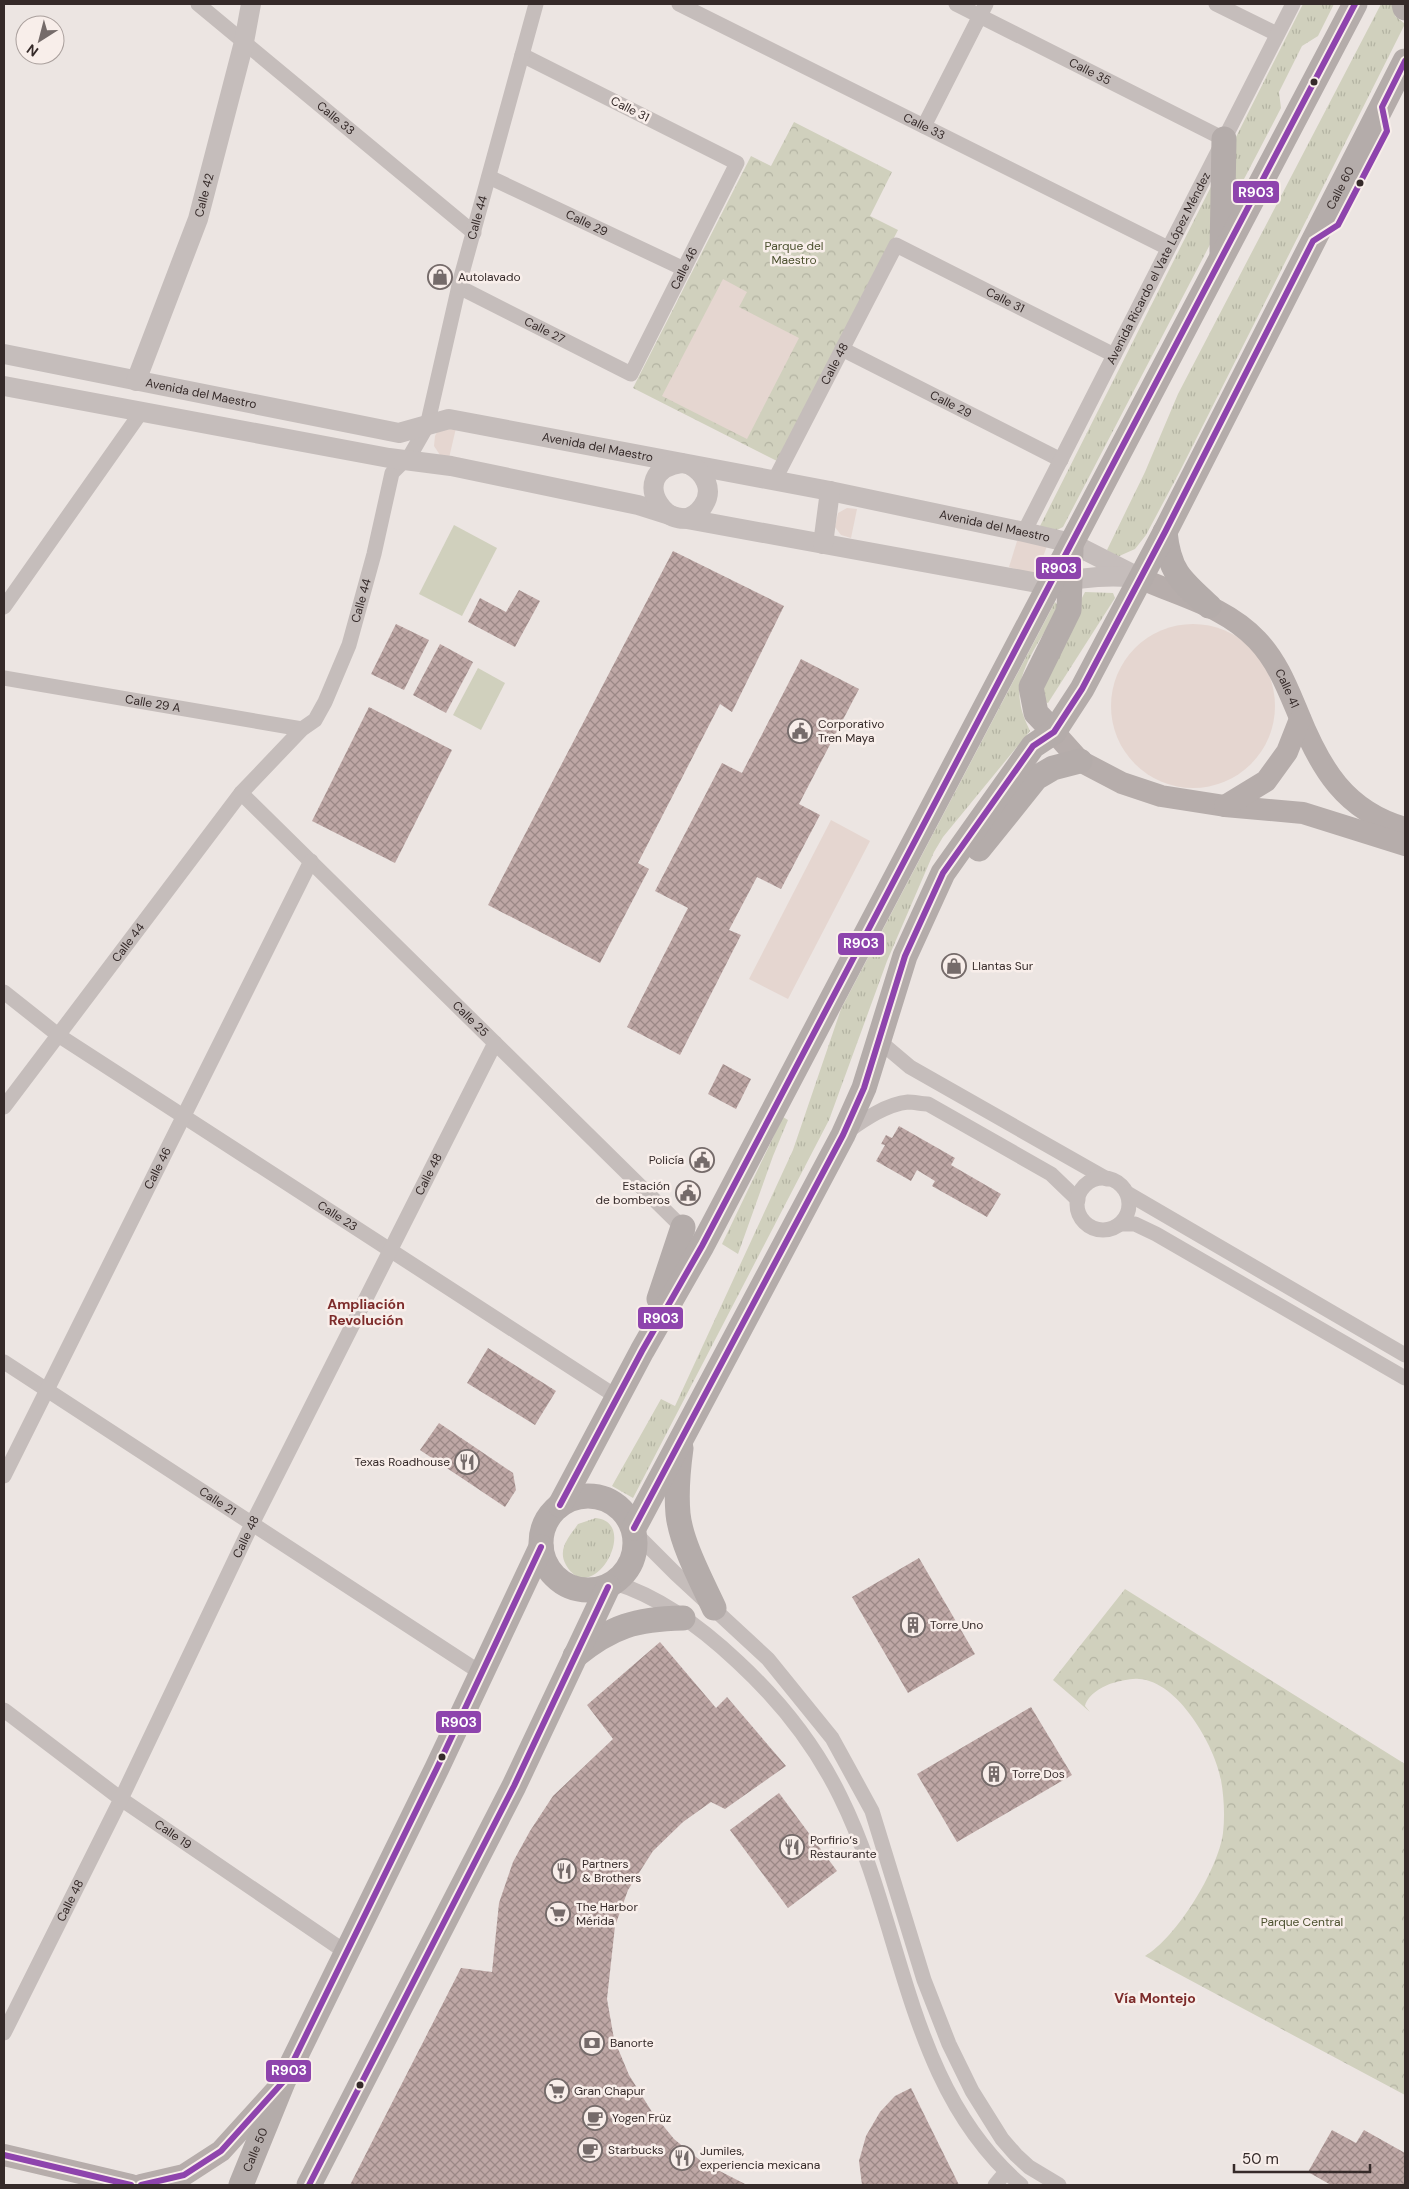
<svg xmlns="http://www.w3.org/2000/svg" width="1409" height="2189" font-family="'DM Sans',sans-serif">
	<defs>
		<pattern id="grass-tufts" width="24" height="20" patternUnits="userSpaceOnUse" patternTransform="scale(1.25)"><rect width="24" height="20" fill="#d0d0bd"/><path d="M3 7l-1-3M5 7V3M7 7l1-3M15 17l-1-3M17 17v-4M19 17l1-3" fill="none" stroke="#b3b3a2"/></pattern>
		<pattern id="park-crowns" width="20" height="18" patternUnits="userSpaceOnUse" patternTransform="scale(1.25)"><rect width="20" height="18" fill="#d0d0bd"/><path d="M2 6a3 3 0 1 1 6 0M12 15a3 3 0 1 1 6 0" fill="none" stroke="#b3b3a2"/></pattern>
		<pattern id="building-cross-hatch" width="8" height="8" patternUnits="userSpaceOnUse" patternTransform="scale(1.25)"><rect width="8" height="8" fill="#bea7a5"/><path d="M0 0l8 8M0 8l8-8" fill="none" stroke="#9b8886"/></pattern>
	</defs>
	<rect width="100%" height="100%" fill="#ece5e2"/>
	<g fill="url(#grass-tufts)">
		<path d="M1303,4H1334L1318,36L1302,46L1279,92L1281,108L1063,527L1055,531L1039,528Z"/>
		<path d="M1381,4H1393L1395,16L1405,24L1180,471L1146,535L1135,549L1117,557L1107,550L1145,472L1178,394Z"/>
		<path d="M1085,592L1113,593L1115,598L1048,703L1045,702L1039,682Z"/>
		<path d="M1055,602L1058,605L1059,609C1044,635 1015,671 1020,701C1021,712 1026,722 1030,731L943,837L934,852L887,961L829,1120L633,1498L612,1486L661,1399L675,1406L793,1150L841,1009Z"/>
		<path d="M783,1117L788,1120L773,1156L738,1254L722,1244Z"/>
		<path d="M596,1518C641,1523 592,1610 566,1565C557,1549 569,1537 578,1524Z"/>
	</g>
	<g fill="url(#park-crowns)">
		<path d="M794,122L892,172L870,216L898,230L779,462L633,388L751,156L771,166Z"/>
		<path d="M1125,1589L1405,1764V2095L1145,1956C1177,1937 1218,1870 1223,1833C1225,1816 1224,1797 1221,1780C1215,1746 1178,1681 1139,1679C1131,1678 1121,1681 1113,1683C1103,1686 1088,1694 1085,1706L1090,1712L1053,1680Z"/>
	</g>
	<g fill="#d0d0bd">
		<path d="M454,525L497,548L462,616L419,594Z"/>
		<path d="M478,668L505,683L481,730L453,715Z"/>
	</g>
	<g fill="#e5d6d0">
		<path d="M723,279L747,292L739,307L799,338L747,439L662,396Z"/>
		<path d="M456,428L449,458L440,455L434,446L435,436L437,432L441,429Z"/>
		<path d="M847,508L857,509L851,538L841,535L835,527L838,513Z"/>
		<path d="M1018,538L1047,546L1037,573L1034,575L1009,567Z"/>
		<circle cx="1193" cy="706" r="82"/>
		<path d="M831,820L870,841L788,999L749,979Z"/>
	</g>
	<g fill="url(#building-cross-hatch)">
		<path d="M673,551L784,606L732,712L720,704L638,863L649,869L600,963L488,905Z"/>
		<path d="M519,590L540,601L515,647L468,622L480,598L506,612Z"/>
		<path d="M396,624L429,640L404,690L371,674Z"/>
		<path d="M440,644L473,662L446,713L413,695Z"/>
		<path d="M801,659L859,689L799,804L820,815L781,889L757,877L729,930L741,935L680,1055L627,1027L688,908L655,891L722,763L742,773Z"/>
		<path d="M369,707L452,750L395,863L312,821Z"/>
		<path d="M723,1064L751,1079L736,1109L708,1094Z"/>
		<path d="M899,1126L955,1158L951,1165L1001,1194L987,1217L932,1186L935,1181L917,1170L911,1181L876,1161L885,1145L881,1144L886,1135L892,1138Z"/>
		<path d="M488,1348L556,1391L535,1425L467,1383Z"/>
		<path d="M439,1423L513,1473L516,1490L505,1507L420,1450Z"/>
		<path d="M919,1558L975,1654L908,1693L852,1597Z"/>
		<path d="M660,1642L716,1708L727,1697L786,1766L725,1809L711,1802L683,1822L653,1851L628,1890L615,1926L607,1999L614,2039L629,2075L652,2112L674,2139L702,2162L747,2185H350L461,1968L492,1972L499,1903L513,1862L530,1831L553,1796L613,1739L587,1705Z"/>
		<path d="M1031,1707L1072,1775L957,1842L917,1774Z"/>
		<path d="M779,1793L837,1871L788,1908L730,1830Z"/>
		<path d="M911,2088L959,2185H862L859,2161L866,2136L880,2112L895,2096Z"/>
		<path d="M1332,2130L1356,2143L1364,2130L1405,2153V2185H1331L1308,2172Z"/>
	</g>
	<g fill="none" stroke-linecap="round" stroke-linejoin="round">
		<g stroke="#c5bdbb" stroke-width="15">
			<path id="s1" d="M198,4L474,233"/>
			<path id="s2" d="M679,4L1168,248"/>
			<path id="s3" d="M956,4L1224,139"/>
			<path d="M1216,4L1277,34"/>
			<path d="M924,126L986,4"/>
			<path id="s4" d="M489,177L684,269"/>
			<path id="s5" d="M459,287L631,374L737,163L522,55"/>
			<path id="s6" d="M842,349L1061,460"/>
			<path id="s7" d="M774,481L896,245L1114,355"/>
			<path id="s8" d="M1024,532L1293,4"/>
			<path d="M4,607L142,411"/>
			<path id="s9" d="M4,678L302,729"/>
			<path id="s10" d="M241,793L688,1233"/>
			<path id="s11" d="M4,992L58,1035L617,1397"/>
			<path d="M878,1040L910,1067L1107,1179"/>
			<path id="s12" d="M4,1107L241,793L302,729L315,720L325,702L349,645L374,554L392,473L411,454L427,426L461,277L536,4"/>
			<path d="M848,1131C865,1119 887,1104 908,1102C914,1102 922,1104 928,1104L1051,1174L1078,1200"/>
			<circle cx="1103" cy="1204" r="26"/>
			<path d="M1127,1193L1405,1355"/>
			<path d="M1120,1224H1135L1156,1234L1405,1378"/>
			<path id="s13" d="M4,1362L481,1673"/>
			<path id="s14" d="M4,1476L311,861"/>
			<path d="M635,1533L675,1573L768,1659L832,1738L872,1811L924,1980L949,2044L972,2091L1002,2139L1016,2155L1029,2167L1059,2185"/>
			<path d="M615,1583C661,1597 703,1629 738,1662C779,1700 815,1745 840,1796C904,1924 906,2087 1021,2185"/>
			<path id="s15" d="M4,1710L121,1799L347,1953"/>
			<path id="s16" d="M4,2033L121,1799L252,1524L495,1043"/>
			<path d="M995,2185L1006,2172"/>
		</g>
		<g stroke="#c5bdbb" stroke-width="20">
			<path id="s17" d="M4,354L399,433L449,419L830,491L1024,532L1071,543L1140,578"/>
			<path id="s18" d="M136,381L198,219L244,42L251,4"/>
			<path d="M4,386L389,458L451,466L638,505L676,517L1049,585C1076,578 1101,575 1129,577"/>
			<path d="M681,463C621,472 674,548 703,506C714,490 705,473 690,465"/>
			<path d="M823,544L830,491"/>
		</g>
		<g stroke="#b6adab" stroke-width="22">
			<path id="s19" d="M1140,578C1181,597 1225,606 1257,640C1277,661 1287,687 1298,713C1320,768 1345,811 1405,828"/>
			<path d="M1054,732L1080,761L1122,783L1161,796L1225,806L1303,813L1405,845"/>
			<path d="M1225,806L1266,781L1287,752L1300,719"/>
			<path d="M4,2155L131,2185"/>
			<path d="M141,2185L184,2175L221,2151L279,2087"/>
		</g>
		<g stroke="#b4acaa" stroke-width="25">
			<path d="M1404,4L1405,8"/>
			<path d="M1222,252L1224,139"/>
			<path d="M1165,532C1169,571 1180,580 1209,606"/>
			<path d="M1054,732L1036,713L1031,687L1069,610L1071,549"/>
			<path d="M979,849L1036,778L1053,768L1080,761"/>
			<path d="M659,1299L683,1227"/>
			<path d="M681,1448C678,1470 676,1492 678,1514C681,1543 702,1582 714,1608"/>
			<circle cx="588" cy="1543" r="47"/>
			<path d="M560,1505L642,1351L702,1246L1355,4"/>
			<path id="s20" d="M634,1528L843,1135L864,1088L905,956L943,873L1033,746L1054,732L1082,689L1165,532L1405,61"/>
			<path d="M575,1656C612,1626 636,1619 683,1618"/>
			<path id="s21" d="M241,2185L283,2082L437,1768L541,1547"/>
			<path d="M309,2185L514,1786L608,1587"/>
		</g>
		<defs>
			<g id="bus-1">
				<path d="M560,1505L642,1351L702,1246L1355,4"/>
				<path d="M634,1528L843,1135L864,1088L905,956L943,873L1033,746L1054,732L1082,689L1165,532L1313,241L1338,225L1387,131L1382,107L1405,61"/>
				<path d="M4,2155L131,2185"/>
				<path d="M141,2185L184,2175L221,2151L283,2082L437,1768L541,1547"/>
				<path d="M309,2185L514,1786L608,1587"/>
			</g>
		</defs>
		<use href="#bus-1" stroke="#f8eeea" stroke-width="10"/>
		<use href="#bus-1" stroke="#8e44ad" stroke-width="6"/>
	</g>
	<defs>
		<symbol id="shop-ring" viewBox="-11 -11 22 22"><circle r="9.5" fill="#f8eeea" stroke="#756b6a" stroke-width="1.5"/><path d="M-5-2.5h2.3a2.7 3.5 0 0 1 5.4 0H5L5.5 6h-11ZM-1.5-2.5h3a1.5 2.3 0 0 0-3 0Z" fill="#756b6a"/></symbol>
		<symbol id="civic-ring" viewBox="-11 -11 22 22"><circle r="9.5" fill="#f8eeea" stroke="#756b6a" stroke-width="1.5"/><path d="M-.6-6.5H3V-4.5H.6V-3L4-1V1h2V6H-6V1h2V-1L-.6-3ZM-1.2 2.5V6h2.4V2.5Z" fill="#756b6a"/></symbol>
		<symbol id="restaurant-ring" viewBox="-11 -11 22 22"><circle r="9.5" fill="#f8eeea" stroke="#756b6a" stroke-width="1.5"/><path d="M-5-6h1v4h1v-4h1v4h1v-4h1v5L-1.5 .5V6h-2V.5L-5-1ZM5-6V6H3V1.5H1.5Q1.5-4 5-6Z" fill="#756b6a"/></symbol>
		<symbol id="building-ring" viewBox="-11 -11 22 22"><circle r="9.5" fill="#f8eeea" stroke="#756b6a" stroke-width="1.5"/><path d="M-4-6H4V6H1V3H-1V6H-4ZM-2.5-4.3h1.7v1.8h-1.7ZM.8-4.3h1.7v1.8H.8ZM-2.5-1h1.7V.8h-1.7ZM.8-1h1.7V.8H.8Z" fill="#756b6a"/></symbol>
		<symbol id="supermarket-ring" viewBox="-11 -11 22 22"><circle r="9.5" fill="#f8eeea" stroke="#756b6a" stroke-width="1.5"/><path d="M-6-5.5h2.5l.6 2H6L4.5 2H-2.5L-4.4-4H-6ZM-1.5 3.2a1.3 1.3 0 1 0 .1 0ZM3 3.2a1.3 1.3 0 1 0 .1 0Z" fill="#756b6a"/></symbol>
		<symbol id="bank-ring" viewBox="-11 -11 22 22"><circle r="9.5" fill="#f8eeea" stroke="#756b6a" stroke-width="1.5"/><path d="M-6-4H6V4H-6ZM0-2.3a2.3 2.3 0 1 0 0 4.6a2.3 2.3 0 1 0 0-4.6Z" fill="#756b6a"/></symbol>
		<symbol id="cafe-ring" viewBox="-11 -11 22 22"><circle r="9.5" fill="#f8eeea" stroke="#756b6a" stroke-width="1.5"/><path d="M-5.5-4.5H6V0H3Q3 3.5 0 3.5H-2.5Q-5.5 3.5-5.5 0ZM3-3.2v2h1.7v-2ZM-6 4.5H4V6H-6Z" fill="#756b6a"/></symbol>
	</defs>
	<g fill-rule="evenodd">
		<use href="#shop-ring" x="426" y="263" width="28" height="28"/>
		<use href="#civic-ring" x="786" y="717" width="28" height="28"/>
		<use href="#shop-ring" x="940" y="952" width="28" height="28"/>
		<use href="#civic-ring" x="688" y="1146" width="28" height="28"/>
		<use href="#civic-ring" x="674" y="1179" width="28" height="28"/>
		<use href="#restaurant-ring" x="453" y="1448" width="28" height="28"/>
		<use href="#building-ring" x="899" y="1611" width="28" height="28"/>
		<use href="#building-ring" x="980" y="1760" width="28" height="28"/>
		<use href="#restaurant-ring" x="778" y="1833" width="28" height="28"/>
		<use href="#restaurant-ring" x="550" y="1857" width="28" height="28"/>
		<use href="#supermarket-ring" x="544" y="1900" width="28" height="28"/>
		<use href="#bank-ring" x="578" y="2029" width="28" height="28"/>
		<use href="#supermarket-ring" x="543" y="2077" width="28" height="28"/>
		<use href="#cafe-ring" x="581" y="2104" width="28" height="28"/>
		<use href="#cafe-ring" x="576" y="2136" width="28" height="28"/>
		<use href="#restaurant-ring" x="668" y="2144" width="28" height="28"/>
	</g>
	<g fill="#352a29" stroke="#f8eeea" stroke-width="2">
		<circle cx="1314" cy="82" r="4.5"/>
		<circle cx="1360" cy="183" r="4.5"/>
		<circle cx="442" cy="1757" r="4.5"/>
		<circle cx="360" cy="2085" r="4.5"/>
	</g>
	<g text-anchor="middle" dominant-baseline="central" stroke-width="5" stroke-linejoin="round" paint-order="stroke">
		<g font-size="12" fill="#352a29" stroke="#f8eeea">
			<text stroke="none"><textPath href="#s3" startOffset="150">Calle 35</textPath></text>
			<text transform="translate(630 109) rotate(27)">Calle 31</text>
			<text stroke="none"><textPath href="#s1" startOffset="179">Calle 33</textPath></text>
			<text stroke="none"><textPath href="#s2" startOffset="274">Calle 33</textPath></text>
			<text stroke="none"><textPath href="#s20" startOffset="1522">Calle 60</textPath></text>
			<text stroke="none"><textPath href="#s18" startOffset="198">Calle 42</textPath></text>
			<text stroke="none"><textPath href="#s12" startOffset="1031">Calle 44</textPath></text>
			<text stroke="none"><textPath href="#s4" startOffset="108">Calle 29</textPath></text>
			<text stroke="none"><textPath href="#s5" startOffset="311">Calle 46</textPath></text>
			<text stroke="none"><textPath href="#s8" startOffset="296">Avenida Ricardo el Vate López Méndez</textPath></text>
			<text stroke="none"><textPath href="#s7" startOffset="388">Calle 31</textPath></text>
			<text stroke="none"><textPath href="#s5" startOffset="96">Calle 27</textPath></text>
			<text stroke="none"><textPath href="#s7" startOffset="132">Calle 48</textPath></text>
			<text stroke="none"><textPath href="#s17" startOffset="201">Avenida del Maestro</textPath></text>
			<text stroke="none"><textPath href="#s6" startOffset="122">Calle 29</textPath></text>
			<text stroke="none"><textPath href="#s17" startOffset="606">Avenida del Maestro</textPath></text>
			<text stroke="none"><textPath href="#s17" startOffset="1011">Avenida del Maestro</textPath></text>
			<text stroke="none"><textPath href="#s12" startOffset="626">Calle 44</textPath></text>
			<text stroke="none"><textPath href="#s19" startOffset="191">Calle 41</textPath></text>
			<text stroke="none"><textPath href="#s9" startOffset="151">Calle 29 A</textPath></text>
			<text stroke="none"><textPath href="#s12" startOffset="206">Calle 44</textPath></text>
			<text stroke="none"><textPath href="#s10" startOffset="322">Calle 25</textPath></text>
			<text stroke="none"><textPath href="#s14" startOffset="344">Calle 46</textPath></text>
			<text stroke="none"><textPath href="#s16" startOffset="958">Calle 48</textPath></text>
			<text stroke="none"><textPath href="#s11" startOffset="402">Calle 23</textPath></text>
			<text stroke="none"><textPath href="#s13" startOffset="255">Calle 21</textPath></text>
			<text stroke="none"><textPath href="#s16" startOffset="552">Calle 48</textPath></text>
			<text stroke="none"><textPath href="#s15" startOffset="210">Calle 19</textPath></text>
			<text stroke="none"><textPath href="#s16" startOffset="148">Calle 48</textPath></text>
			<text stroke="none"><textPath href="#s21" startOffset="38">Calle 50</textPath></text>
		</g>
		<g font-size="12" fill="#4c512f" stroke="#f8eeea">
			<text x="794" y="246">Parque del<tspan x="794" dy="14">Maestro</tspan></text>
			<text x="1302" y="1922">Parque Central</text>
		</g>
		<g font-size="12" fill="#352a29" stroke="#f8eeea" text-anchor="start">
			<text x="458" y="277">Autolavado</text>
			<text x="818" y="724">Corporativo<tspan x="818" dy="14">Tren Maya</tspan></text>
			<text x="972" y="966">Llantas Sur</text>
			<text x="684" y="1160" text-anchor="end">Policía</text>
			<text x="670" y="1186" text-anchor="end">Estación<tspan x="670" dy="14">de bomberos</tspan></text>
			<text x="450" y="1462" text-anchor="end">Texas Roadhouse</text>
			<text x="930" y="1625">Torre Uno</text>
			<text x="1012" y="1774">Torre Dos</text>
			<text x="810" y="1840">Porfirio‘s<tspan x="810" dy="14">Restaurante</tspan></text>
			<text x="582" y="1864">Partners<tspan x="582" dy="14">&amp; Brothers</tspan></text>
			<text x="576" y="1907">The Harbor<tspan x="576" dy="14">Mérida</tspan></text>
			<text x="610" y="2043">Banorte</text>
			<text x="574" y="2091">Gran Chapur</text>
			<text x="612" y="2118">Yogen Früz</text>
			<text x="608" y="2150">Starbucks</text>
			<text x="700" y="2151">Jumiles,<tspan x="700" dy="14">experiencia mexicana</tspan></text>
		</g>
		<g font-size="14" font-weight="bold" fill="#7d2b2a" stroke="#f8eeea">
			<text x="366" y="1304">Ampliación<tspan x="366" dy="16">Revolución</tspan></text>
			<text x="1155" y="1998">Vía Montejo</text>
		</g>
	</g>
	<g stroke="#f8eeea" stroke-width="2">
		<rect x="1232" y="180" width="48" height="24" rx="5" fill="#8e44ad"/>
		<rect x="1035" y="556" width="47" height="24" rx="5" fill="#8e44ad"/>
		<rect x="837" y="932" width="48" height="24" rx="5" fill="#8e44ad"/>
		<rect x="637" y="1306" width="47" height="24" rx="5" fill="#8e44ad"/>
		<rect x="435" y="1710" width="47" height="24" rx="5" fill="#8e44ad"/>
		<rect x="265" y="2059" width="47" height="24" rx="5" fill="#8e44ad"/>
	</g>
	<g font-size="14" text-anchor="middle" font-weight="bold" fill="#fff">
		<text x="1256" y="197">R903</text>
		<text x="1059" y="573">R903</text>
		<text x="861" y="948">R903</text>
		<text x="661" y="1323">R903</text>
		<text x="459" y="1727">R903</text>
		<text x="289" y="2075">R903</text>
	</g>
	<rect width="1409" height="2189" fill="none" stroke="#352a29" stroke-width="10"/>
	<g transform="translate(40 40) rotate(216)"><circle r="24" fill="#f8eeea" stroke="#aaa09d"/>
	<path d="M0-4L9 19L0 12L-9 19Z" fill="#756b6a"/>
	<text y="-8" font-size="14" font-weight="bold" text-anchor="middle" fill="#352a29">N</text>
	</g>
	<path d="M1234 2164v8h136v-8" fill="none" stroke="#352a29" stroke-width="2.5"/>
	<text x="1242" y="2164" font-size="15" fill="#352a29" stroke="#f8eeea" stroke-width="4" paint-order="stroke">50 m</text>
</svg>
